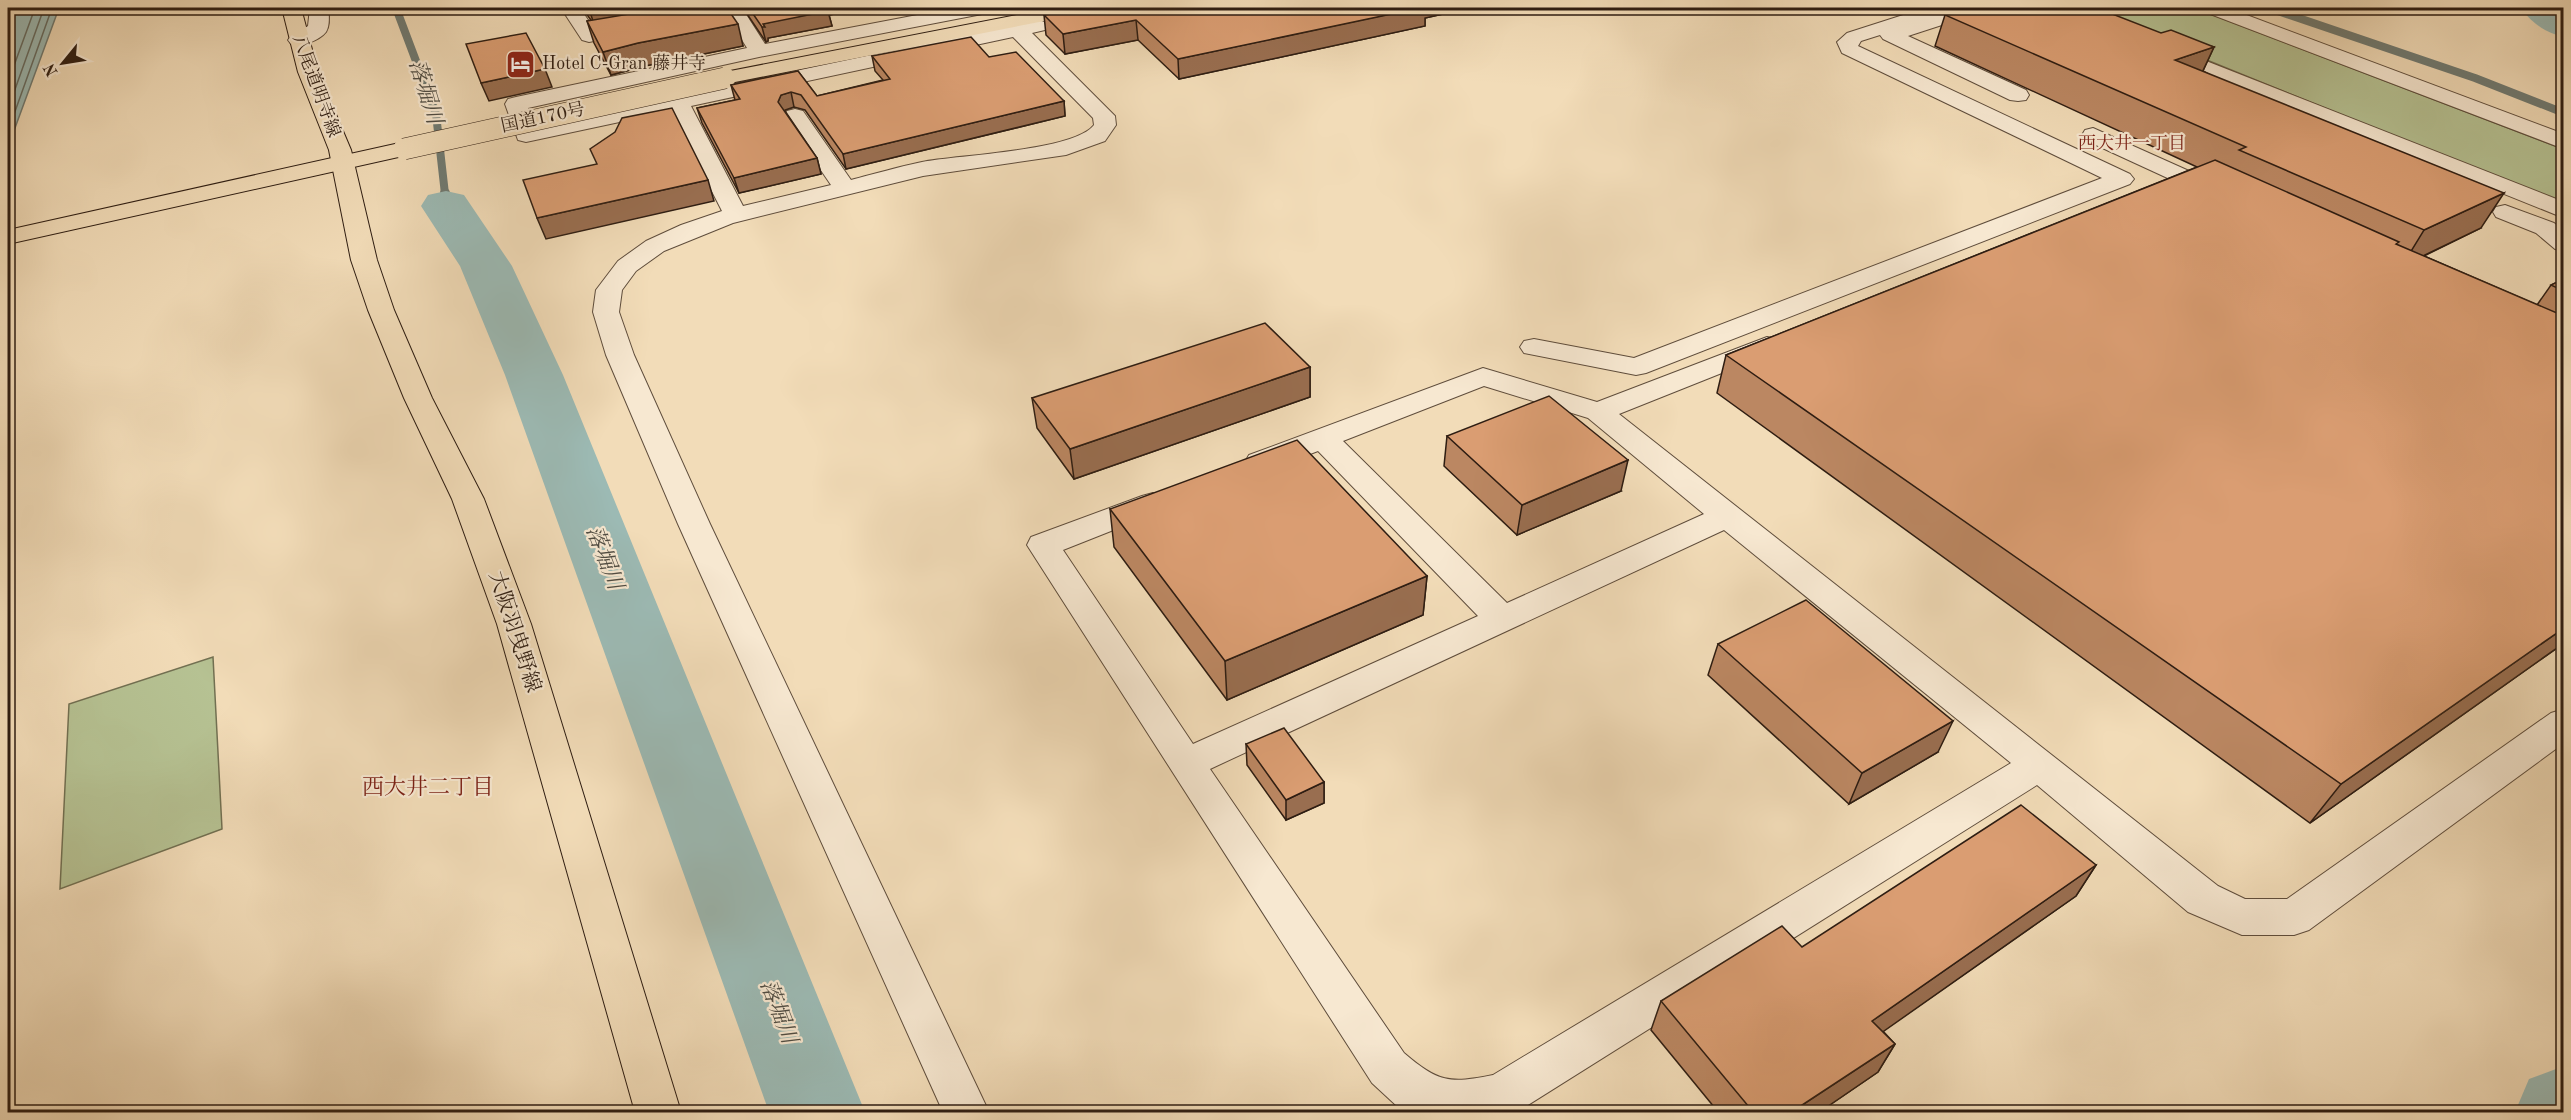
<svg xmlns="http://www.w3.org/2000/svg" width="2571" height="1120" font-family="'Old Standard TT','Noto Serif JP',serif">
	<rect width="100%" height="100%" fill="#f2dcb8"/>
	<filter id="stains"><feTurbulence type="fractalNoise" baseFrequency=".00333" numOctaves="4"/><feColorMatrix values="0 0 0 0 .2 0 0 0 0 .09 0 0 0 0 .02 0 0 0 .5 -.17"/></filter>
	<radialGradient id="worn" r=".72"><stop offset=".6" stop-color="#630" stop-opacity="0"/><stop offset="1" stop-color="#630" stop-opacity=".3"/></radialGradient>
	<g fill="#b6c293" stroke="#727052" stroke-width="1.5">
		<path d="M2079,8H2195L2563,149V205Z"/>
		<path d="M213,657L222,829L60,889L69,704Z"/>
	</g>
	<path fill="#9cbab4" stroke="#707b73" stroke-width="1.5" d="M8,8H59L8,147Z"/>
	<g fill="none" stroke-linecap="round" stroke-linejoin="round">
		<g stroke="#656c63" stroke-width="1.5">
			<path d="M8,82L35,8"/>
			<path d="M8,109L44,8"/>
			<path d="M8,131L52,8"/>
		</g>
		<g stroke="#707b73" stroke-width="8">
			<path d="M396,8L436,114L445,194"/>
			<path d="M2269,8L2475,78L2564,113"/>
		</g>
		<path stroke="#707b73" stroke-width="10" d="M445,193L446,206"/>
		<g fill="#9cbab4" fill-rule="evenodd">
			<path d="M2521,8H2564V37C2546,33 2531,23 2521,8Z"/>
			<path d="M446,191L464,195L512,266L563,375L865,1112H769L505,375L460,266L421,206L428,195Z"/>
			<path d="M2564,1066V1112H2515L2529,1079Z"/>
		</g>
		<defs>
			<g id="minor">
				<path d="M310,8H328C329,14 330,26 326,32C319,41 301,47 291,44L288,40L291,36L308,26Z"/>
				<path d="M561,8H580L594,29L635,22L642,24L645,28L642,32L589,42L582,40Z"/>
				<path d="M716,8H742L765,44L954,8H992L989,12L982,14L759,57L528,108L534,126L1038,20L1045,22L1048,26L1045,30L1032,33L1115,116L1116,125L1105,141L1066,155L923,176L733,223L664,251L636,271L622,290L619,312L634,355L710,524L989,1112H943L678,524L606,355L593,312L596,290L618,261L646,241L681,225L722,211L671,111L526,142L518,140L505,104L508,99L516,97L747,48L728,17L685,25L678,23L675,19L678,15ZM1013,37L1093,118L1094,125C1074,151 958,155 922,162C898,167 874,174 851,180L803,111L795,109L787,111L784,116L831,185L743,206L691,106Z"/>
				<path d="M1925,8H1984L1982,12L1908,36L2026,90L2029,95L2026,100L2018,101L2010,100L1883,39L1880,35L1861,41L1858,46L2130,174L2134,179L2130,184L1646,373L1636,375L1524,353L1520,347L1524,341L1534,339L1634,358L2102,178L1842,53L1837,42L1847,33Z"/>
				<path d="M2202,8H2228L2564,134V149L2205,12Z"/>
				<path d="M2163,44L2564,202V218L2156,54L2153,50L2156,46Z"/>
				<path d="M2093,128L2227,188L2231,193L2227,198L2219,200L2211,198L2085,140L2082,135L2085,130Z"/>
				<path d="M2505,205L2554,223L2564,231V251L2555,249L2536,233L2496,217L2493,212L2496,207Z"/>
				<path d="M1767,337L1777,339L1781,345L1777,351L1619,414L2218,886L2245,899H2287L2551,713L2564,709V743L2309,930L2294,935H2242L2188,912L2037,785L1517,1112H1411L1399,1108L1372,1083L1027,545L1031,537L1142,496L1153,493L1164,496L1169,503L1164,510L1063,550L1193,744L1478,616L1318,451L1271,469L1260,472L1249,469L1245,462L1249,455L1483,368L1597,402ZM1484,386L1588,418L1704,514L1507,603L1343,441ZM1724,530L2011,763L1493,1075C1449,1084 1438,1082 1404,1053L1210,769Z"/>
			</g>
			<path id="major" d="M282,8H301L318,72L351,150L377,260L394,310L432,398L484,499L531,624L681,1112H635L497,624L452,499L404,398L368,310L351,260L329,150L298,72Z"/>
			<g id="highway">
				<path d="M1053,8H1090L1087,12L1080,14L725,84L718,82L714,78L718,74L725,72Z"/>
				<path d="M404,142L412,144L415,149L412,154L8,244V230Z"/>
			</g>
		</defs>
		<use href="#minor" stroke="#5f4d3c" stroke-width="2"/>
		<use href="#major" stroke="#2e1d12" stroke-width="2"/>
		<use href="#highway" stroke="#2e1d12" stroke-width="2"/>
		<use href="#minor" fill="#f7e8d1" fill-rule="evenodd"/>
		<use href="#major" fill="#f2dcb8" fill-rule="evenodd"/>
		<use href="#highway" fill="#f2dcb8" fill-rule="evenodd"/>
		<defs>
			<path id="highway-bridge" d="M404,149L725,78"/>
		</defs>
		<use href="#highway-bridge" stroke="#2e1d12" stroke-width="22" stroke-linecap="butt"/>
		<use href="#highway-bridge" stroke="#f2dcb8" stroke-width="21"/>
	</g>
	<g fill="#bb8762" stroke="#2e1d12" stroke-width="1.5">
		<path d="M582,8H727L743,46L645,66L611,75L594,43L587,21L591,20Z"/>
		<path d="M743,8H866L829,15L832,26L768,38V41L766,42Z"/>
		<path d="M1081,8H1470L1425,18V26L1179,79L1138,40L1065,54L1046,35L1044,15Z"/>
		<path d="M1945,15L2161,33L2214,47L2203,71L2481,228L2424,256L2537,305L2551,285L2564,279V643L2310,823L1717,393L1726,355L2197,167L1935,46Z"/>
		<path d="M872,56L989,57L1064,101L1065,116L846,169L805,110L794,107L785,110V111L817,158L821,174L739,193L702,123L697,108L735,100L731,85L798,71L817,96L883,80L875,71Z"/>
		<path d="M1310,367V397L1074,479L1037,428L1032,398Z"/>
		<path d="M1447,436L1621,491L1517,535L1444,466Z"/>
		<path d="M1110,509L1427,576L1423,615L1227,700L1114,547Z"/>
		<path d="M1718,644L1938,752L1849,804L1708,675Z"/>
		<path d="M1246,744L1324,782V803L1286,820L1247,765Z"/>
		<path d="M2096,865L2076,896L1883,1031L1895,1044L1878,1072L1818,1113H1719L1651,1030L1661,1001L1802,947Z"/>
	</g>
	<g fill="#996e50" stroke="#2e1d12" stroke-width="1.5">
		<path d="M618,8H705L595,27L590,12Z"/>
		<path d="M822,8H866L829,15L832,26L768,38V41L766,42L762,27L763,24Z"/>
		<path d="M1023,8H1044L1024,11Z"/>
		<path d="M1417,8H1470L1425,18V26L1179,79L1178,59Z"/>
		<path d="M1136,20L1138,40L1065,54L1063,34Z"/>
		<path d="M738,24L743,46L645,66L611,75L603,52L638,43Z"/>
		<path d="M2214,47L2199,79L2175,60Z"/>
		<path d="M545,69L552,87L489,101L481,83Z"/>
		<path d="M791,92L794,107L785,110L782,117L778,102L781,95Z"/>
		<path d="M1064,101L1065,116L846,169L843,154Z"/>
		<path d="M817,158L821,174L739,193L734,178Z"/>
		<path d="M708,180L714,201L546,239L537,218Z"/>
		<path d="M2504,193L2481,228L2402,266L2424,230Z"/>
		<path d="M1310,367V397L1074,479L1070,449Z"/>
		<path d="M1628,460L1621,491L1517,535L1522,505Z"/>
		<path d="M1427,576L1423,615L1227,700L1225,661Z"/>
		<path d="M2564,628V643L2310,823L2341,784Z"/>
		<path d="M1953,721L1938,752L1849,804L1862,773Z"/>
		<path d="M1324,782V803L1286,820V800Z"/>
		<path d="M2096,865L2076,896L1857,1050L1872,1021Z"/>
		<path d="M1895,1044L1878,1072L1818,1113H1790Z"/>
	</g>
	<g fill="#da9d72" stroke="#2e1d12" stroke-width="1.5">
		<path d="M587,8H618L590,12Z"/>
		<path d="M665,8H727L738,24L638,43L603,52L587,21Z"/>
		<path d="M749,8H825L828,11L763,24L765,27H762Z"/>
		<path d="M1081,8H1420L1178,59L1136,20L1063,34L1044,15Z"/>
		<path d="M1969,8H2097L2161,33L2171,30L2214,47L2175,60L2504,193L2424,230L2239,150L2246,147L1945,15Z"/>
		<path d="M526,33L545,69L481,83L466,44Z"/>
		<path d="M971,37L989,57L1016,52L1064,101L843,154L801,95L791,92L781,95L778,102L817,158L734,178L697,108L740,99L731,85L798,71L817,96L890,79L872,56Z"/>
		<path d="M672,108L708,180L537,218L523,180L597,164L590,149L615,132L622,118Z"/>
		<path d="M2215,160L2399,242L2396,244L2564,316V628L2341,784L1726,355Z"/>
		<path d="M2564,279V291L2551,285Z"/>
		<path d="M1265,323L1310,367L1070,449L1032,398Z"/>
		<path d="M1549,396L1628,460L1522,505L1447,436Z"/>
		<path d="M1297,440L1427,576L1225,661L1110,509Z"/>
		<path d="M1806,600L1953,721L1862,773L1718,644Z"/>
		<path d="M1284,728L1324,782L1286,800L1246,744Z"/>
		<path d="M2021,805L2096,865L1872,1021L1895,1044L1790,1113H1754L1661,1001L1782,926L1802,947Z"/>
	</g>
	<defs>
		<symbol id="hotel-square" viewBox="-11 -11 22 22"><rect x="-9" y="-9" width="18" height="18" rx="4" fill="#8f2418" stroke="#f7e8d1"/><path d="M-6-4.5h1.5V1H6V5H4.5V3h-9V5H-6ZM-4 0a1.8 1.8 0 1 1 3.6 0ZM.5 0V-2.5h3Q6-2.5 6 0Z" fill="#fff"/></symbol>
	</defs>
	<g fill-rule="evenodd">
		<use href="#hotel-square" x="504" y="48" width="33" height="33"/>
	</g>
	<g text-anchor="middle" dominant-baseline="central" stroke-width="4.5" stroke-linejoin="round" paint-order="stroke">
		<g font-size="18" fill="#2e1d12" stroke="#f7e8d1" text-anchor="start">
			<text x="542" y="64">Hotel C-Gran 藤井寺</text>
		</g>
		<g font-size="18" fill="#2e1d12" stroke="#f7e8d1">
			<text transform="translate(316 86) rotate(70)">八尾道明寺線</text>
			<text transform="translate(543 118) rotate(-12)">国道170号</text>
		</g>
		<g font-size="18" fill="#7a1f14" stroke="#f7e8d1">
			<text x="2132" y="144">西大井一丁目</text>
		</g>
		<g font-size="21" fill="#2e1d12" stroke="#f7e8d1">
			<text transform="translate(514 632) rotate(72)">大阪羽曳野線</text>
		</g>
		<g font-size="22" font-style="italic" fill="#4f4c43" stroke="#f7e8d1">
			<text transform="translate(425 92) rotate(73)">落堀川</text>
			<text transform="translate(604 558) rotate(69)">落堀川</text>
			<text transform="translate(778 1012) rotate(69)">落堀川</text>
		</g>
		<g font-size="22" fill="#7a1f14" stroke="#f7e8d1">
			<text x="428" y="788">西大井二丁目</text>
		</g>
	</g>
	<rect width="2571" height="1120" fill="none" stroke="#f2dcb8" stroke-width="30"/>
	<rect x="9" y="9" width="2553" height="1102" fill="none" stroke="#2e1d12" stroke-width="3"/>
	<rect x="15" y="15" width="2541" height="1090" fill="none" stroke="#2e1d12" stroke-width="1.5"/>
	<g transform="translate(63 63) rotate(240)" stroke="#f7e8d1" stroke-width="4.5" paint-order="stroke">
	<path d="M0-4.5L10 22L0 15L-10 22Z" fill="#2e1d12"/>
	<text y="-9" font-size="16" font-weight="bold" text-anchor="middle" fill="#2e1d12">N</text>
	</g>
	<rect width="100%" height="100%" filter="url(#stains)"/>
	<rect width="100%" height="100%" fill="url(#worn)"/>
</svg>
